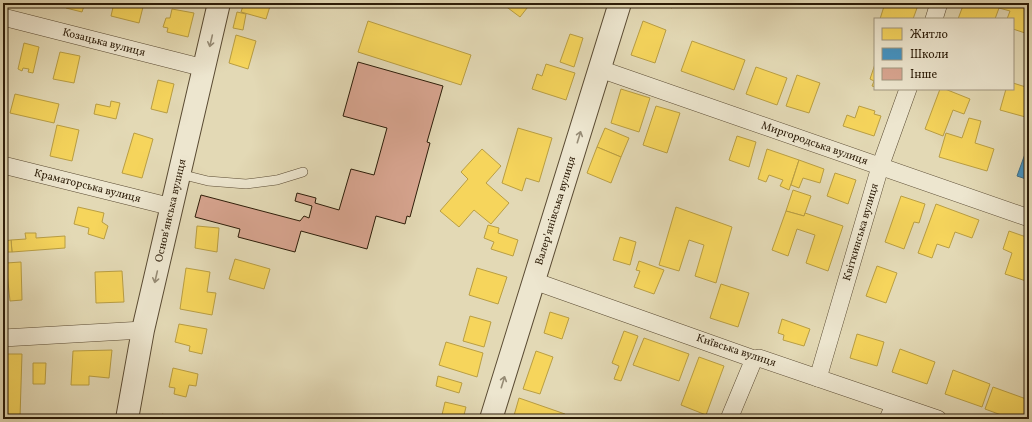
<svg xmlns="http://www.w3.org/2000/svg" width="1032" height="422" font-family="Vollkorn,serif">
	<rect width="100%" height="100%" fill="#e3d9b5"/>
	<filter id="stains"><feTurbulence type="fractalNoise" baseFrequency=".005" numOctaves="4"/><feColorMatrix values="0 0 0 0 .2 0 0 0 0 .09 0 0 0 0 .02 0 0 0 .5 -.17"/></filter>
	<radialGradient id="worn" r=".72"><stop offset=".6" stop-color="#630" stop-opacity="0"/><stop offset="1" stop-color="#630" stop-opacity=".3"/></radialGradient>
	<g fill="#f6d55c" stroke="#b99e43">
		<path d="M67,3H85L82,12L66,8Z"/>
		<path d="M114,3H144L139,23L111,16Z"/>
		<path d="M244,3H271L266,19L241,12Z"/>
		<path d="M505,3H531L520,17L504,5Z"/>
		<path d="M656,3H674L672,8Z"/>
		<path d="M885,3H902L917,8L913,19H880Z"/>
		<path d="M964,3H1029V22L1025,33L1013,29V19H1007L1010,11L999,8L995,19H958Z"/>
		<path d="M172,9L194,13L188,37L167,32L168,28L163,27L166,18H170Z"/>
		<path d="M237,12L246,14L243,30L233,28Z"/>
		<path d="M368,21L471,55L461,85L358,52Z"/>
		<path d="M643,21L666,30L655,63L631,55Z"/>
		<path d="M570,34L583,38L574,67L560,62Z"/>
		<path d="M236,35L256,41L248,69L229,63Z"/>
		<path d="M692,41L745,60L734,90L681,71Z"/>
		<path d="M24,43L39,47L33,73L28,72L29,69L23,68L22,71L18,69Z"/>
		<path d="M60,52L80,56L74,83L53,79Z"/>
		<path d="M546,64L575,73L566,100L532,89L537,74L542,76Z"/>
		<path d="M875,64V87L872,86L874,81L870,79Z"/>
		<path d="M756,67L787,78L777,105L746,94Z"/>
		<path d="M797,75L820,83L809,113L786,106Z"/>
		<path d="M158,80L174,84L167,113L151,109Z"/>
		<path d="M1013,83L1029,88V118L1000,110L1006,89H1013Z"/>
		<path d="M621,89L650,98L639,132L611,123Z"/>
		<path d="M940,89H945L970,99L964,114L953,110L943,136L925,129Z"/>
		<path d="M15,94L59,104L54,123L10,113Z"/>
		<path d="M111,101L120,103L116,119L94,114L96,104L110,107Z"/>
		<path d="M656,106L680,113L667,153L643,145Z"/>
		<path d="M859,106L875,111L874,114L881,116L874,136L843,126L847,115L855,118Z"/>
		<path d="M969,118L981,121L975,143L994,149L987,171L939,157L946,133L962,138Z"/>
		<path d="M57,125L79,130L72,161L50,156Z"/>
		<path d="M518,128L552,138L539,182L526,178L522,191L502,183Z"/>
		<path d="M605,128L629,138L621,157L597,147Z"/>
		<path d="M134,133L153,139L142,178L122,173Z"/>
		<path d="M737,136L756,142L749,167L729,160Z"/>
		<path d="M597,147L621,157L611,183L587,173Z"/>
		<path d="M482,149L501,166L486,183L509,203L491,224L474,210L459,227L440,211L468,179L461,172Z"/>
		<path d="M767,149L799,160L789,190L780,186L783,180L769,175L766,182L758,179Z"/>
		<path d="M799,160L824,169L820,183L803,178L799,188L791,185Z"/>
		<path d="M835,173L856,180L848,204L827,196Z"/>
		<path d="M793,190L811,196L804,216L786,211Z"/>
		<path d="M901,196L925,204L919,223L914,222L904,249L885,242Z"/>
		<path d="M936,204L979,220L972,238L955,232L949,248L937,244L932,258L918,253Z"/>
		<path d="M78,207L104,213L102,222L108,226L104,239L88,234L89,228L74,224Z"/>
		<path d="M676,207L732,227L716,283L695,276L704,245L689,240L679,271L659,265Z"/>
		<path d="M786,211L804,216L805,213L843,226L828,271L806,263L815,235L797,229L788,256L772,250Z"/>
		<path d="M488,225L499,228L498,233L518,240L513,256L491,249L494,242L484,238Z"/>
		<path d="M197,226L219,228L217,252L195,248Z"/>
		<path d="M1009,231L1029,238V282L1005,274L1012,253L1003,249Z"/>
		<path d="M25,233H36V238L65,236V248L12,252L11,240L26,239Z"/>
		<path d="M3,235H4V241L11,240L12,252H3Z"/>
		<path d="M620,237L636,242L630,265L613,260Z"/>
		<path d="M235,259L270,269L264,289L229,279Z"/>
		<path d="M639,261L664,270L654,294L634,287L640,271L636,270Z"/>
		<path d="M21,262L22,300L10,301L6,263Z"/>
		<path d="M877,266L897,273L886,303L866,296Z"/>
		<path d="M186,268L210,272L207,292L216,293L212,315L180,309Z"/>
		<path d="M477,268L507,277L498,304L469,295Z"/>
		<path d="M122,271L124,302L96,303L95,272Z"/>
		<path d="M721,284L749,293L738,327L710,318Z"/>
		<path d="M550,312L569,318L562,339L544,333Z"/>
		<path d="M470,316L491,322L484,347L463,341Z"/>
		<path d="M782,319L810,329L804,346L783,340L784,335L778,333Z"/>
		<path d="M179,324L207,329L202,354L189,351L190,346L175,342Z"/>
		<path d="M624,331L638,336L621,381L614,379L619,366L612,363Z"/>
		<path d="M857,334L884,342L877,366L850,358Z"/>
		<path d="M644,338L689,354L679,381L633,365Z"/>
		<path d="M446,342L483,353L477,377L439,365Z"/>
		<path d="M900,349L935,362L927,384L892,372Z"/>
		<path d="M112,350L109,378L89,376V385H71L73,351Z"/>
		<path d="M536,351L553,357L540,394L523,389Z"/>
		<path d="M4,354H22L20,417H3Z"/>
		<path d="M699,357L724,366L706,415L681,405Z"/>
		<path d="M33,363H46L45,384H33Z"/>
		<path d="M173,368L198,374L196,386L189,385L186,397L174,394L175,388L169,387Z"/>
		<path d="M953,370L990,384L982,407L945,394Z"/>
		<path d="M438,376L462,383L459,393L436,386Z"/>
		<path d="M993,387L1029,400V407L1025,419H1012L985,409Z"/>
		<path d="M519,398L565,414L563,419H544L531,415L530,419H513Z"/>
		<path d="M445,402L466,407L463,419H441Z"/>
		<path d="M162,414L180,419H161Z"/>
	</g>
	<path fill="#4393c3" stroke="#3c6f8b" d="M1029,143V180L1017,176Z"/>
	<path fill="#d7a48f" stroke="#2c1c08" d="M358,62L443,86L427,142L430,143L410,217L407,216L405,224L376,216L367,249L301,231L295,252L238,237L240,229L195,217L201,195L300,221L304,216L309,218L312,206L295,201L297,193L316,198L315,203L339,210L351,169L374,175L387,128L343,116Z"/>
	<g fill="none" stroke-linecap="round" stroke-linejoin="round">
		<defs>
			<path id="service" d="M180,174L208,181L246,184L277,180L303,172"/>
			<g id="minor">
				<path id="s1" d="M3,17L204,68"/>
				<path d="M934,19L939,3"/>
				<path id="s2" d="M600,69L1029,218"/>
				<path id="s3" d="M3,165L172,207"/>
				<path d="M534,281L754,359L759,358L938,419"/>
				<path d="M3,338L143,330"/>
				<path id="s4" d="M818,378L880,167L908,89"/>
				<path d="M729,419L754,359"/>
				<path d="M888,419L894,405"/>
			</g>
			<g id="tertiary">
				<path id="s5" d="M127,419L143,330L219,3"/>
				<path id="s6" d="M491,419L620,3"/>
			</g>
		</defs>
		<use href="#service" stroke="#5a4b33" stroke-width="10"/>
		<use href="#minor" stroke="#5a4b33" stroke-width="18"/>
		<use href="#tertiary" stroke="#5a4b33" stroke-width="24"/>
		<use href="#service" stroke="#ede6cf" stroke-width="9"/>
		<use href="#minor" stroke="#ede6cf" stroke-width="17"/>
		<use href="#tertiary" stroke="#ede6cf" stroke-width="22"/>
	</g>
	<defs><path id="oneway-shaft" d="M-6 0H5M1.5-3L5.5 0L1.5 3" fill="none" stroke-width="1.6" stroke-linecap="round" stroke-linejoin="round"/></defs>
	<g stroke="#968b75">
		<use href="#oneway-shaft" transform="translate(211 41) rotate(103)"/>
		<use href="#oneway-shaft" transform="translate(579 137) rotate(-73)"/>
		<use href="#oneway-shaft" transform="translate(156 277) rotate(103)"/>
		<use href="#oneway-shaft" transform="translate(503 382) rotate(-73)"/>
	</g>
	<g text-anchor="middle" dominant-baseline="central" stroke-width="4" stroke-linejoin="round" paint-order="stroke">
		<g font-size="11" fill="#2c1c08" stroke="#ede6cf">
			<text stroke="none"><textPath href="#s1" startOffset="104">Козацька вулиця</textPath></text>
			<text stroke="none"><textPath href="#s2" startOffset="227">Миргородська вулиця</textPath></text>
			<text stroke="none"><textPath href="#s3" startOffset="87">Краматорська вулиця</textPath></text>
			<text stroke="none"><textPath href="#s5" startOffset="213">Основ’янська вулиця</textPath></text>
			<text stroke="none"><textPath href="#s6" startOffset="218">Валер’янівська вулиця</textPath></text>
			<text stroke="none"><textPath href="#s4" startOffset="152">Квіткинська вулиця</textPath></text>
			<text transform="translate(736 351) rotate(18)">Київська вулиця</text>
		</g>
	</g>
	<rect width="1032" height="422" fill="none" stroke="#e3d9b5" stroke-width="16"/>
	<rect x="4" y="4" width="1024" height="414" fill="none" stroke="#2c1c08" stroke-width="2"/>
	<rect x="8" y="8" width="1016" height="406" fill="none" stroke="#2c1c08"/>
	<rect x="874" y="18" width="140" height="72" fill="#ede6cf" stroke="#a0957f"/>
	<rect x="882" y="28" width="20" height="12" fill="#f6d55c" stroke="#a0957f"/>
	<text x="910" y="38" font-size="12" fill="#2c1c08">Житло</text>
	<rect x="882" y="48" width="20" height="12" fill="#4393c3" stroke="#a0957f"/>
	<text x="910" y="58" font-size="12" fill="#2c1c08">Школи</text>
	<rect x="882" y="68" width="20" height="12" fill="#d7a48f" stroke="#a0957f"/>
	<text x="910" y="78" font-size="12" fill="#2c1c08">Інше</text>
	<rect width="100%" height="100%" filter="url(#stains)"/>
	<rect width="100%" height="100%" fill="url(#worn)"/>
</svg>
